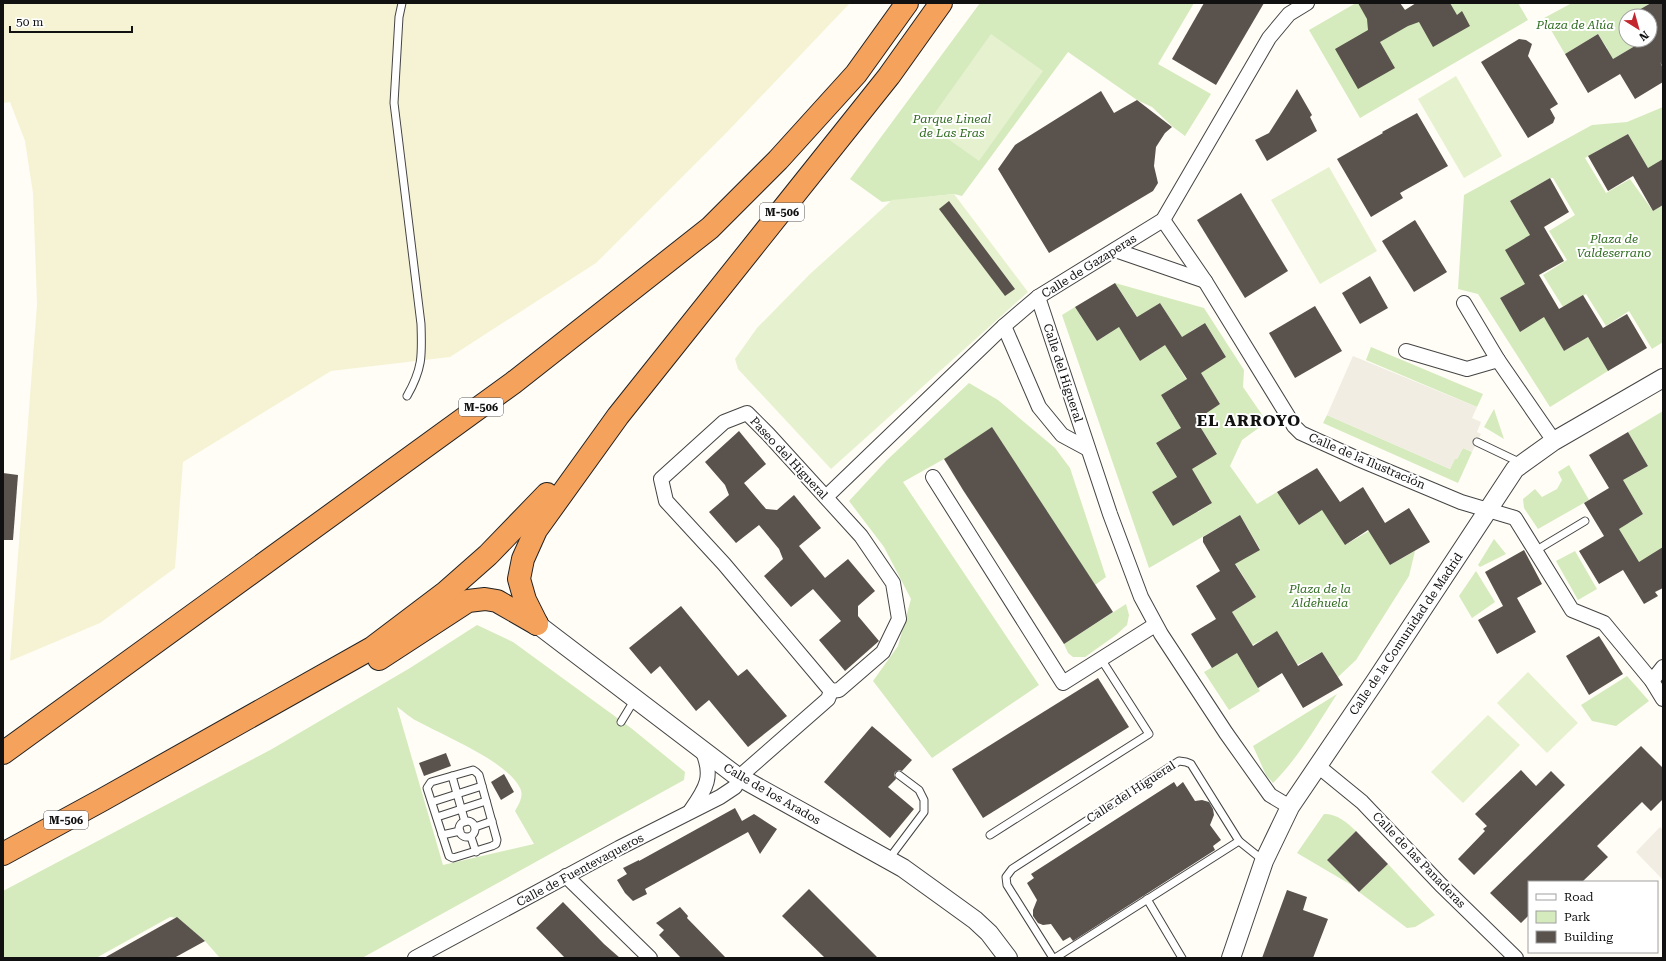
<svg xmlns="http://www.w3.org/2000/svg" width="1666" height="961" font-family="'Roboto Serif',serif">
	<rect width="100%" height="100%" fill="#fffdf5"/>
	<path fill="#f6f3d4" d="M3,3H850L730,129L596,263L450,357L331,371L183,462L175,568L100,623L10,661L37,304L33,193L25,141L10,102L3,103Z"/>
	<g fill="#d5ebbd" fill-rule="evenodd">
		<path d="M980,3H1194L1158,64L1211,94L1185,136L1173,127L1152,107L1137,100L1068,52L962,196L954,194L882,202L850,179Z"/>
		<path d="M1356,3H1400L1405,10L1417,3H1518L1528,20L1360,118L1309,30Z"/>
		<path d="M1572,3H1651L1632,14L1633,16H1626V40H1645L1608,62L1607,48L1598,34L1565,54L1544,18Z"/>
		<path d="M1663,107V159L1658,162L1660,166L1650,172L1628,134L1614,142L1616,147L1602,148L1585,158L1606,193L1630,179L1653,211L1663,205V342L1652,349L1629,311L1606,326L1586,294L1563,307L1543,275L1567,260L1549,231L1575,215L1553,178H1550L1510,201L1533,240L1520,241L1506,250L1528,288L1515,290L1500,298L1520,332L1534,323L1541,311L1564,351L1578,343L1575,338L1585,332L1608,371L1550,407L1478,294L1458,289L1464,195L1592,125L1627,122Z"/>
		<path d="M1115,283L1204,308L1244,370L1243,387L1267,422L1242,440L1230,466L1257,504L1277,492L1299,525L1313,516L1320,506L1345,545L1369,531L1390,565L1415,551L1409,576L1356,660L1338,677L1322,652L1297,665L1262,640L1252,645L1232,612L1256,597L1235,563L1260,549L1240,515L1149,568L1062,315L1075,307L1097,341L1111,332L1115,320L1140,361L1156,351L1162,339L1189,384L1175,386L1161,395L1184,433L1171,434L1156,443L1181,484L1152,492L1173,526L1186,518L1193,505L1198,512L1212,503L1188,464L1217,454L1193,415L1205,413L1220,404L1197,367L1211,366L1226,357L1205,323L1191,331L1183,340L1160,303L1146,312L1140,321Z"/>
		<path d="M1371,347L1483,394L1477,407L1366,360Z"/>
		<path d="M969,383L998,400L1055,448L1070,468L1106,577L1095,585L992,428L944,459L903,482L1039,685L932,758L873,681L898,646L911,599L884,547L849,501L887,460Z"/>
		<path d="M1494,409L1504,439L1484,427Z"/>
		<path d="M1663,411V548L1641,567L1616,524L1629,523L1643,514L1621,477L1634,474L1648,466L1628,432Z"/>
		<path d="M1327,415L1450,469L1455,458L1457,459L1463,448L1472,452L1458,483L1323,423Z"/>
		<path d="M1569,465L1589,500L1538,529L1524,508L1523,499L1535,489L1542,497L1557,489L1562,480L1558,472Z"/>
		<path d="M1494,539L1506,554L1480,567L1478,565Z"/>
		<path d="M1575,551L1597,589L1578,600L1556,561Z"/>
		<path d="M1476,571L1495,602L1472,618L1459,596Z"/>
		<path d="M1126,604L1129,615L1127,625L1116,635L1085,657H1073L1068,653L1064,644Z"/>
		<path d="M477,625L513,642L631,728L685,772L684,780L362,958H220L205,941L177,918L170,917L96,958H3V891L272,749L410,668ZM397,707C404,711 410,718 417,721C444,736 507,761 520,788C524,796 519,804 515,811L534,844L443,865Z"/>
		<path d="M1237,653L1260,691L1229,710L1204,672Z"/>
		<path d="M1627,676L1649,701L1616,726L1592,721L1581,705Z"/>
		<path d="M1337,694C1317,725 1299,757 1273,783L1266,775L1253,746Z"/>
		<path d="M1324,814C1338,814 1346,822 1356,831L1327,860L1353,886L1297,853Z"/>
		<path d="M1388,864L1435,915L1415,927L1407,928L1359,892Z"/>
	</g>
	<g fill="#e6f2cf">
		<path d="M991,34L1043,71L979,161L927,124Z"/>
		<path d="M1456,76L1502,156L1464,178L1418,99Z"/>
		<path d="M1329,167L1377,251L1320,284L1271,200Z"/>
		<path d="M954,194L1028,292L831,469L738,369L735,359L757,328L810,274L892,200Z"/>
		<path d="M1528,672L1578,723L1547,753L1497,703Z"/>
		<path d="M1488,715L1520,745L1463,803L1431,772Z"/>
	</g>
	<g fill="#f1ede2">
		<path d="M1353,356L1477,407L1472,418L1481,422L1477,432L1481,434L1472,452L1463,448L1457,459H1455L1450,469L1327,415Z"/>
		<path d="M1660,827L1663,830V880L1636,852Z"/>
	</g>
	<g fill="#5a524d">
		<path d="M1204,3H1264L1216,85L1172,59Z"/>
		<path d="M1358,3H1400L1405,10L1416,3H1450L1457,15L1462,11L1470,26L1433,47L1419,22L1408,26L1380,42L1395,68L1358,89L1335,49L1368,30L1367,19Z"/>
		<path d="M1651,3H1663V67L1660,62L1663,68V82L1635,99L1620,74L1588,93L1565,54L1598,34L1613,59L1645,40H1650V16H1633L1632,14Z"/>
		<path d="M1519,39L1526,40L1532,44L1528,56L1558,104L1550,109L1555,118L1553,123L1528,138L1481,62Z"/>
		<path d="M1297,89L1312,115L1310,117L1317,131L1267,161L1255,140L1269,133Z"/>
		<path d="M1101,91L1114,113L1137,100L1172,127L1165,133L1156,147L1154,166L1158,183L1153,191L1049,253L998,169L1015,145Z"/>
		<path d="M1417,113L1448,166L1400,193L1403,198L1371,217L1337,159L1383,133L1382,132Z"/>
		<path d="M1628,134L1648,168L1663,159V205L1653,211L1633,176L1608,191L1588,156Z"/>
		<path d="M1550,178L1569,212L1544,227L1564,261L1539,275L1559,309L1583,295L1603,328L1627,314L1647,348L1608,371L1588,337L1564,351L1544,317L1520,332L1500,298L1525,284L1505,250L1530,235L1510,201Z"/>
		<path d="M1241,193L1288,271L1245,298L1197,220Z"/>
		<path d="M949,201L1015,289L1005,296L939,209Z"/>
		<path d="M1415,220L1447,272L1414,292L1382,241Z"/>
		<path d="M1370,276L1388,308L1360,324L1342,293Z"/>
		<path d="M1115,283L1137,317L1160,303L1182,337L1205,323L1226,357L1201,373L1220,404L1196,420L1217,454L1192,469L1212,503L1173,526L1152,492L1177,477L1156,443L1181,428L1161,395L1187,379L1165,345L1140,361L1119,327L1097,341L1075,307Z"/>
		<path d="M1315,306L1342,351L1295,378L1269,333Z"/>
		<path d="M992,427L1113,612L1064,644L963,490L944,459Z"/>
		<path d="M739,431L766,464L744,483L766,509L777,510L794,495L821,528L799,546L825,578L848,559L875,591L858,606V616L879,641L845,671L819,640L841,621L813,589L791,607L764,576L783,559L779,549L759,525L736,543L709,512L729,495L725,485L705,462Z"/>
		<path d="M1628,432L1648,466L1623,480L1643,514L1619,529L1639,562L1663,547V588L1655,592L1658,596L1644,604L1623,570L1599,584L1579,551L1604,536L1584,503L1609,488L1589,455Z"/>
		<path d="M1317,468L1340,502L1363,487L1385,523L1409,508L1430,542L1390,565L1368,530L1345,545L1322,510L1299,525L1277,492Z"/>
		<path d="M3,473L18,475L13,540H3Z"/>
		<path d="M1240,515L1260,550L1235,564L1256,597L1232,612L1253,646L1277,631L1298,666L1322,652L1343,685L1303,708L1282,673L1258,688L1237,653L1212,668L1191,634L1216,619L1196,586L1220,571L1203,542V537Z"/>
		<path d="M1524,550L1542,584L1517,598L1536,632L1497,654L1478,620L1503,606L1485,572Z"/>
		<path d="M681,606L738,676L747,669L787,716L748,747L709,700L696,711L660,666L651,674L629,648Z"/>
		<path d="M1599,636L1623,674L1589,695L1566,656Z"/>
		<path d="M1098,678L1129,727L983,818L952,769Z"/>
		<path d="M872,726L912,760L902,771L899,770L895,772L894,775L896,779L888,787L914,809L890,838L824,782Z"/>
		<path d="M1641,746L1663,768V799L1651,811L1642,802L1597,846L1608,857L1582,882H1529V915L1521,923L1490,893Z"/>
		<path d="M446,753L451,766L424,776L419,763Z"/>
		<path d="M1521,770L1536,786L1551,771L1565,785L1474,875L1458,859L1485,831L1483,829L1487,826L1475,814Z"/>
		<path d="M504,774L514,792L501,800L491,782Z"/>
		<path d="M1174,782L1177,787L1183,782L1195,801L1202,800L1209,802L1213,809L1214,815L1210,825L1221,840L1213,846L1215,850L1073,941L1070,937L1063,941L1051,924L1043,925L1038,923L1033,916V910L1037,900L1027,883L1034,878L1031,874Z"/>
		<path d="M735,808L742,821L754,814L777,829L760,854L748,832L645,889L647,894L633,901L625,893L617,880L627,874L623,868L639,860V861Z"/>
		<path d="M1356,831L1388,864L1359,892L1327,860Z"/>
		<path d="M809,889L878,958H825L782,916Z"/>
		<path d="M1287,890L1307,897L1303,910L1328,919L1313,958H1262Z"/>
		<path d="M563,902L604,944L620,958H565L536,928Z"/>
		<path d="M680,907L688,916L687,918L726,958H681L659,935L664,930L656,923Z"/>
		<path d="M177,917L205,941L174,958H104Z"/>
	</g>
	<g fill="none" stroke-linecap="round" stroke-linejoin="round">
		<defs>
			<g id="service">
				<path d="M402,3L399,17L394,103L421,324C422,355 423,368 407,396"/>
				<path d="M1477,442L1521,463"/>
				<path d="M1535,551L1585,521"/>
				<path d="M621,722L635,699"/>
				<path d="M473,770L476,772L479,775L497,840L496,844L492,846L453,858L449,856L427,788L431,782Z"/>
				<path d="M452,776L465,822"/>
				<path d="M432,802L482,786"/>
				<path d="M437,817L486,801"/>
				<circle cx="467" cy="829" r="8"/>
				<path d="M475,827L492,821"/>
				<path d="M442,835L460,831"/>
				<path d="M990,835L1149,734L1101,659"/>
				<path d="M471,837L476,852"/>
				<path d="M1239,841L1264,861"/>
				<path d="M888,860L924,812V800L919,790L899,775"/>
				<path d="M1147,899L1182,958"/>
				<path d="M1053,958L1007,885L1006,877L1012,869L1179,761L1186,762L1191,764L1239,841L1055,958"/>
			</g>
			<g id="minor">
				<path d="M1163,220L1205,281L1294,426L1301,433L1356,458L1461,502L1515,518L1572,610L1604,623L1652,681L1663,699"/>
				<path d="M1115,250L1205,281"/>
				<path d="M1038,297L1110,514L1141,597L1161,634L1226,733L1270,795L1290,807"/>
				<path d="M1464,303L1498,360L1554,441"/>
				<path d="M1004,326L1039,407L1062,435L1088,449"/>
				<path d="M1406,351L1467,369L1498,360"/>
				<path d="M747,413L768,434L861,536L893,583L899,619L883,652L839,690L831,691L724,564L666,501L661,479L724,422Z"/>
				<path d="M933,477L1063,683L1155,625"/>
				<path d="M826,497L1004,326L1038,297L1163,220L1269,38L1289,14L1307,3"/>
				<path d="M1652,681L1663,667"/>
				<path d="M1318,766L1362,802L1441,885L1516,958"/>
				<path d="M691,810C706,789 714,776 702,750"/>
				<path d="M566,876L650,958"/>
				<path d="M415,958L619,848L720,797L735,787L739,777L828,699L831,691"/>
			</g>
			<g id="tertiary">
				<path d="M537,624L734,774L903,868L946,899L975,920L989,933L1008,958"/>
				<path d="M1231,958L1264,861L1290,807L1376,680L1515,469L1554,441L1663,378"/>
			</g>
			<g id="motorway">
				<path d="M537,624L525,600L519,579L523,559L536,530L618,416L889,76L941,3"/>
				<path d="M379,659L468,601L485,599L497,601L537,624"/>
				<path d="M3,753L513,383L710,228L778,160L856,74L907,3"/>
				<path d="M3,854L102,800L372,648L446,592L488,555L547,494"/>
			</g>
		</defs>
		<use href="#service" stroke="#444" stroke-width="9"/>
		<use href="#minor" stroke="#444" stroke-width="16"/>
		<use href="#tertiary" stroke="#444" stroke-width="20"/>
		<use href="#motorway" stroke="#222" stroke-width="24"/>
		<use href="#service" stroke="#fff" stroke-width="7"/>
		<use href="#minor" stroke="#fff" stroke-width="14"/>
		<use href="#tertiary" stroke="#fff" stroke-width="18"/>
		<use href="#motorway" stroke="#f5a25d" stroke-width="22"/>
	</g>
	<g text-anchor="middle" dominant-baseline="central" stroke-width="4" stroke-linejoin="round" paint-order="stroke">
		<g fill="#fff" stroke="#585858" stroke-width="1">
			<rect x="760" y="203" width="44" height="18" rx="3"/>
			<rect x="459" y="398" width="44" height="18" rx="3"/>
			<rect x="44" y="811" width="44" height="18" rx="3"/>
		</g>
		<g font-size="11" font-weight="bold" fill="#111">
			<text x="782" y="212">M-506</text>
			<text x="481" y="407">M-506</text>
			<text x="66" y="820">M-506</text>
		</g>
		<g font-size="12" font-style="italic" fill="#2f6b1f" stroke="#fff">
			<text x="1575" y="25">Plaza de Alúa</text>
			<text x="952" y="119">Parque Lineal<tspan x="952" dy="14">de Las Eras</tspan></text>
			<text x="1614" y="239">Plaza de<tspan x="1614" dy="14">Valdeserrano</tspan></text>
			<text x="1320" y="589">Plaza de la<tspan x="1320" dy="14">Aldehuela</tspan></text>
		</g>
		<g font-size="12" fill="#111" stroke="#fff">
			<text transform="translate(1089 266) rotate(-32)">Calle de Gazaperas</text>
			<text transform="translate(1063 373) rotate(72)">Calle del Higueral</text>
			<text transform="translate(789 458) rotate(47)">Paseo del Higueral</text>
			<text transform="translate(1367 461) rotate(23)">Calle de la Ilustración</text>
			<text transform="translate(1406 634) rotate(-56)">Calle de la Comunidad de Madrid</text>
			<text transform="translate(1131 792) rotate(-33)">Calle del Higueral</text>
			<text transform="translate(772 794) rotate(30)">Calle de los Arados</text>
			<text transform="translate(1419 860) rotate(46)">Calle de las Panaderas</text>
			<text transform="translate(580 870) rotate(-28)">Calle de Fuentevaqueros</text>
		</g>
		<g font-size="16" font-weight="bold" letter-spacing="1" fill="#111" stroke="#fff">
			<text x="1249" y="420">EL ARROYO</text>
		</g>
	</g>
	<rect width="1666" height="961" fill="none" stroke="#111111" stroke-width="8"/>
	<rect x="1528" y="881" width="130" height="72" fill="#ffffff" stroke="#a0a0a0"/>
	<rect x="1536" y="894" width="20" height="6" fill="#ffffff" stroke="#a0a0a0"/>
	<text x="1564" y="901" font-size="12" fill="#111111">Road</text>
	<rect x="1536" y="911" width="20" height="12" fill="#d5ebbd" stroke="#a0a0a0"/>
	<text x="1564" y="921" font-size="12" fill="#111111">Park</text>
	<rect x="1536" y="931" width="20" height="12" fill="#5a524d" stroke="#a0a0a0"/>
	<text x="1564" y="941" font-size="12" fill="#111111">Building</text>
	<g transform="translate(1638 28) rotate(143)"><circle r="19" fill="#ffffff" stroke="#a0a0a0"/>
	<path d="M0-3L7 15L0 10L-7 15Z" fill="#c4262e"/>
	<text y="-6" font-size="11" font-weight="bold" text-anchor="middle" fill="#111111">N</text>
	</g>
	<path d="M10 26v6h122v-6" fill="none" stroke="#111111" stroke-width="2"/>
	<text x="16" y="26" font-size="12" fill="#111111" stroke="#ffffff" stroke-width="3" paint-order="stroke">50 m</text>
</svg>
